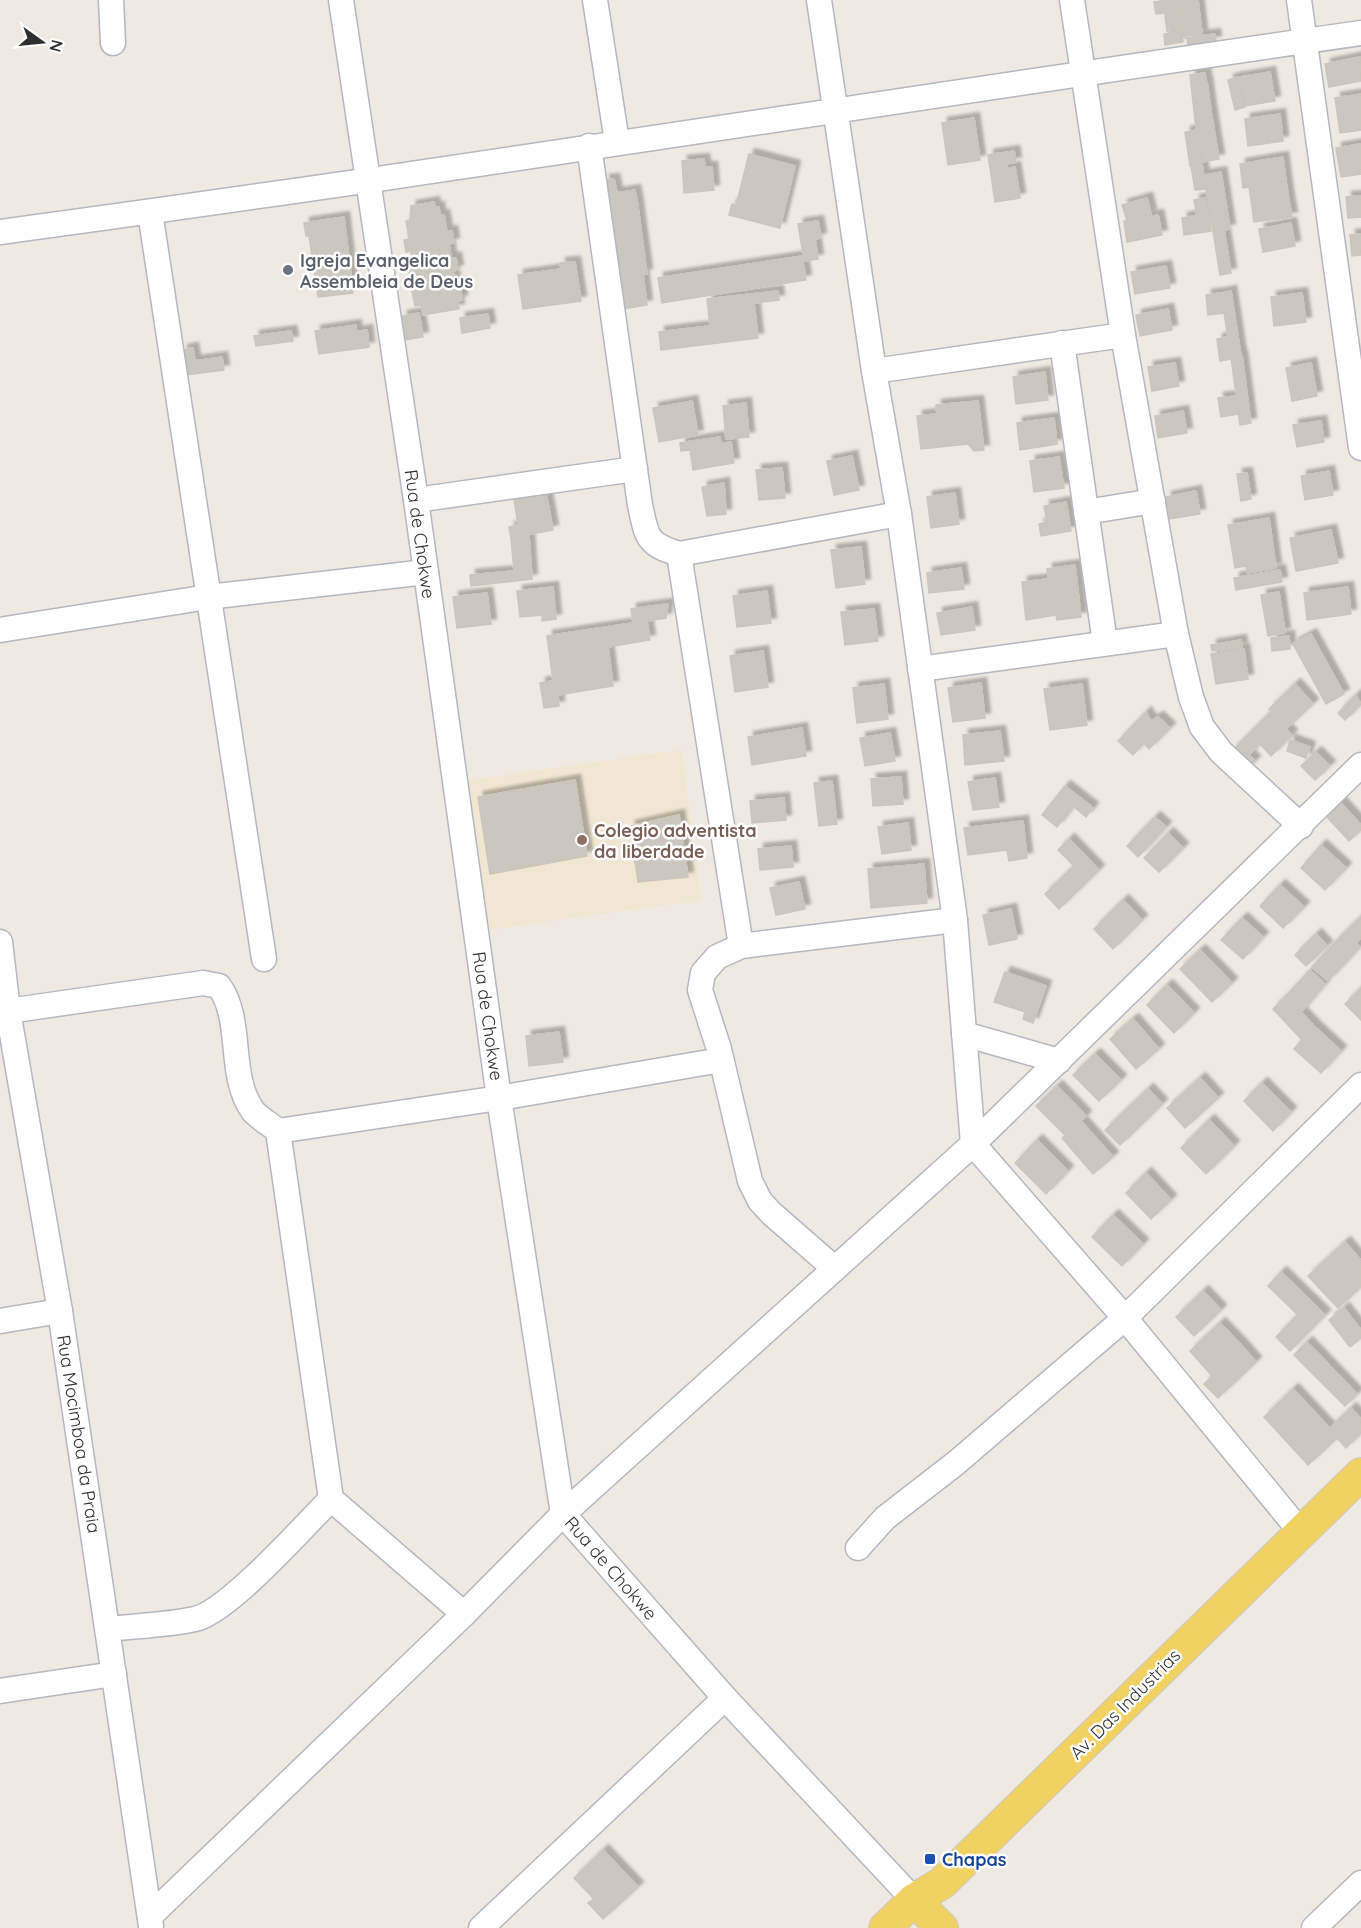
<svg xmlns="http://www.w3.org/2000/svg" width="1361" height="1928" font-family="Quicksand,sans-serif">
	<defs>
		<filter id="shadow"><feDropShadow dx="5.5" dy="-5.5" stdDeviation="1.5" flood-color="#0004"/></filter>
	</defs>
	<rect width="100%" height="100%" fill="#efe9e1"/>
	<path fill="#f0e6d1" d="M682,750L701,900L482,931L463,781Z"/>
	<g fill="#cbc7bf" stroke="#cbc5ba" stroke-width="1.5" filter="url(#shadow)">
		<path d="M1177,0L1178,12L1156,14L1154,2Z"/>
		<path d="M1179,0H1198L1202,34L1184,36Z"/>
		<path d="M1179,13L1181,29L1167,31L1165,15Z"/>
		<path d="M1181,31L1183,42L1165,45L1164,34Z"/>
		<path d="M1215,34L1216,41L1188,45L1187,38Z"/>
		<path d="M1360,57L1361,81L1329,87L1325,64Z"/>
		<path d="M1270,72L1275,101L1245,106L1240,77Z"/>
		<path d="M1205,73L1206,82L1191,84L1190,75Z"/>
		<path d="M1238,77L1245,107L1235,110L1228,80Z"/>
		<path d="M1207,82L1212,118L1195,120L1191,84Z"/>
		<path d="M1361,94V130L1340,133L1335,98Z"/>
		<path d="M1280,114L1283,141L1248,146L1245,119Z"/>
		<path d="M1212,117L1219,159L1203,162L1195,120Z"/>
		<path d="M974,118L980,160L948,165L942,123Z"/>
		<path d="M1197,130L1202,164L1190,166L1185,132Z"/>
		<path d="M1361,144V174L1341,177L1336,148Z"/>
		<path d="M1014,151L1016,162L1007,164V169L1015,167L1020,198L995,202L988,155Z"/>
		<path d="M749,154L795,166L780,228L729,215L732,204L736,206Z"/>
		<path d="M1283,157L1286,181L1243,188L1240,164Z"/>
		<path d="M704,159L705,167H712L714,190L684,193L682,161Z"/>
		<path d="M1202,164L1206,189L1195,190L1191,166Z"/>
		<path d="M1221,172L1230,229L1213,231L1204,175Z"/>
		<path d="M614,179L617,193L635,190L638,206L609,211L604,180Z"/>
		<path d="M1286,181L1289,201L1252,207L1249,187Z"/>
		<path d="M1361,196V217L1348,218L1346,197Z"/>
		<path d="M1147,198L1151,214L1127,221L1122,205Z"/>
		<path d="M1205,198L1208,214L1197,217L1194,200Z"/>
		<path d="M1289,201L1292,217L1254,222L1252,207Z"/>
		<path d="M434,202L435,208L439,207L440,216L444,215L447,232L452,231L454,243L449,244L451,258H456L458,270L453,271L455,284L460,283L462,300L458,301L459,309L423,315L421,305L415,306L412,291L417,290L415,277L410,278L408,265L413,264L411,251L406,252L404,240L409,239L406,221L410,220L411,206Z"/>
		<path d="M638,207L647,274L619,279L609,211Z"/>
		<path d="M1208,214L1211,231L1184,235L1182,218Z"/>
		<path d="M1158,215L1162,235L1127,242L1124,221Z"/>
		<path d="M344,217L353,293L318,297L309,236H306L304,223Z"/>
		<path d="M818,221L821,238L815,239L818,259L804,261L798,224Z"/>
		<path d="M1291,223L1295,246L1263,252L1259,229Z"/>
		<path d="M1224,230L1231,273L1220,275L1213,231Z"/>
		<path d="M1361,234V255L1352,256L1350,235Z"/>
		<path d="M802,256L806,280L662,303L658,278Z"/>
		<path d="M575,262L581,301L523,309L518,275L561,269L560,263Z"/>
		<path d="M1166,266L1170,288L1135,294L1131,272Z"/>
		<path d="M643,275L647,305L623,309L619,279Z"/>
		<path d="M778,291L779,300L754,303L758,338L661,350L659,332L710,326L707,299Z"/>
		<path d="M1231,291L1241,356L1231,357L1221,293Z"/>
		<path d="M1221,293L1224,313L1208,315L1206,295Z"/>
		<path d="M1302,293L1306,322L1274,326L1271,297Z"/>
		<path d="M1168,309L1172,330L1140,336L1136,315Z"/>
		<path d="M419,313L423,337L405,340L402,316Z"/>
		<path d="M488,314L490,328L462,333L460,318Z"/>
		<path d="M356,325V332L367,330L369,347L319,354L315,331Z"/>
		<path d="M291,331L293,341L256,346L254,336Z"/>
		<path d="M1228,337L1231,359L1220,361L1217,339Z"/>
		<path d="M193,348L195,361L222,357L224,370L185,375L182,350Z"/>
		<path d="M1242,356L1251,423L1240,425L1231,357Z"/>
		<path d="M1175,363L1179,386L1152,391L1148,367Z"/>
		<path d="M1311,363L1317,396L1292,401L1286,368Z"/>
		<path d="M1045,372L1048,400L1016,404L1013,377Z"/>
		<path d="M1236,396L1239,414L1221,417L1218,398Z"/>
		<path d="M692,401L698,435L659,442L653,408Z"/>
		<path d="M978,401L984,450L974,451L968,444L921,449L917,416L937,414L936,405Z"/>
		<path d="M746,403L749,437L726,439L723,406Z"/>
		<path d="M1183,411L1187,433L1158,438L1155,416Z"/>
		<path d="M1054,418L1057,444L1020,450L1017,423Z"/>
		<path d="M1321,421L1324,442L1297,447L1293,425Z"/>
		<path d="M720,437L721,444L731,442L734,463L693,470L690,450L681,451L680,443Z"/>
		<path d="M852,456L859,490L834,495L827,461Z"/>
		<path d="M1059,457L1064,488L1034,492L1030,461Z"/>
		<path d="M782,468L785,498L759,500L756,470Z"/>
		<path d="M1329,471L1333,495L1305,500L1301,476Z"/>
		<path d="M1247,473L1251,499L1241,501L1237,474Z"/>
		<path d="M724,483L726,514L707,516L702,487Z"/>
		<path d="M545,488L553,530L511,538L509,527L518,525L513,493Z"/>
		<path d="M1196,491L1200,514L1170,519L1166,497Z"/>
		<path d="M955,493L959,524L931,528L927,497Z"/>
		<path d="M1066,502L1071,531L1041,536L1039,524L1047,522L1044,506Z"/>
		<path d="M1269,518L1276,568L1247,573L1246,566L1235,568L1228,525Z"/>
		<path d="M1331,530L1338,563L1296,571L1290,538Z"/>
		<path d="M529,536L532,579L471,586L470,575L514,571L511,538Z"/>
		<path d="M861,547L865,584L836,588L831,550Z"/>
		<path d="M1075,565L1081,617L1057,620L1056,615L1026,620L1022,582L1049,579L1047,569Z"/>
		<path d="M961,568L964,589L929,593L927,573Z"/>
		<path d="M1280,570L1282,582L1236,590L1234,578Z"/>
		<path d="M553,587L556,619L542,621V615L520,617L517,591Z"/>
		<path d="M1348,587L1351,614L1307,620L1304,593Z"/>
		<path d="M767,591L771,623L737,627L733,596Z"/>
		<path d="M1279,592L1285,633L1268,636L1261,595Z"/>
		<path d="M487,593L491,624L457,628L453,597Z"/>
		<path d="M668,604L666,618L647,621L650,640L608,647L613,686L558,695L559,706L544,708L540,683L553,681L547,636L633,623L631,609Z"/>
		<path d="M972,607L975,630L941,635L937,613Z"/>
		<path d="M874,609L878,641L845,645L841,612Z"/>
		<path d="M1311,634L1344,694L1326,704L1293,644Z"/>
		<path d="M1289,636L1290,649L1272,651L1271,638Z"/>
		<path d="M1241,640L1242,647L1212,651L1211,645Z"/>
		<path d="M1244,649L1248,679L1216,684L1211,654Z"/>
		<path d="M763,651L768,687L735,692L730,656Z"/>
		<path d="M981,683L985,718L953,722L948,688Z"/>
		<path d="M884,684L888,719L857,723L853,688Z"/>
		<path d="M1082,684L1087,725L1050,730L1044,689Z"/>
		<path d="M1295,684L1313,704L1287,728L1269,709Z"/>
		<path d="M1356,695L1361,704L1345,720L1338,713Z"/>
		<path d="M1146,712L1151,721L1158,717L1170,728L1149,749L1144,743L1133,755L1118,741Z"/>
		<path d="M1270,713L1292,735L1271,756L1260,744L1249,755L1255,761L1248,768L1232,751Z"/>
		<path d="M802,728L806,756L752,765L748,737Z"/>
		<path d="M1000,731L1004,761L965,765L963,735Z"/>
		<path d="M890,733L895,761L865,766L860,738Z"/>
		<path d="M1290,740L1310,747L1306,758L1287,751Z"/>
		<path d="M1316,752L1330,766L1315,780L1301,766Z"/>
		<path d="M901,777L903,804L873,806L871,779Z"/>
		<path d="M995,778L999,807L973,810L968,782Z"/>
		<path d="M575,780L587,856L490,874L478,797Z"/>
		<path d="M832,781L837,824L819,826L814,783Z"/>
		<path d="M1065,786L1093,808L1086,817L1073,806L1057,827L1042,815Z"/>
		<path d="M784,798L786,820L752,823L750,801Z"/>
		<path d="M1340,802L1361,825V830L1349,841L1326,816Z"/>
		<path d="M679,815L688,877L638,882L630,826Z"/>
		<path d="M1155,817L1166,827L1138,857L1127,846Z"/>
		<path d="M1023,821L1027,858L1009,861L1007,850L968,855L964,828Z"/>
		<path d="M908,823L911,850L882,854L878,827Z"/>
		<path d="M1168,833L1183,848L1159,872L1144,858Z"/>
		<path d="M1069,839L1099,870L1059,909L1045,894L1074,866L1058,850Z"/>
		<path d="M1321,845L1346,868L1325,890L1301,868Z"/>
		<path d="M791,846L793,867L760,870L758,849Z"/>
		<path d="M924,864L927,903L871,908L868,869Z"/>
		<path d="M799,882L805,909L776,915L770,888Z"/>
		<path d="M1280,885L1304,907L1283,928L1260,906Z"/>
		<path d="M1123,900L1142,920L1113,949L1094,929Z"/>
		<path d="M1011,909L1017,939L989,945L983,915Z"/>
		<path d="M1361,917V938L1355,944L1344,933Z"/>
		<path d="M1242,918L1263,937L1243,959L1221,940Z"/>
		<path d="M1344,933L1360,947L1328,981L1312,967Z"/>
		<path d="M1316,934L1327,946L1306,966L1295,955Z"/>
		<path d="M1200,950L1232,983L1212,1002L1180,969Z"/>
		<path d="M1310,970L1325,984L1302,1011L1286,996Z"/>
		<path d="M1005,972L1046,986L1033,1023L1023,1019L1025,1012L994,1002Z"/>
		<path d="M1167,985L1194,1013L1174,1033L1147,1005Z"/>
		<path d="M1361,988V1020L1345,1004Z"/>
		<path d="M1286,996L1314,1026L1301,1039L1273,1009Z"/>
		<path d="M1133,1019L1159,1049L1136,1069L1110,1039Z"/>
		<path d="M1314,1026L1341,1051L1321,1073L1294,1049Z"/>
		<path d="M559,1032L563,1062L529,1066L526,1036Z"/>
		<path d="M1095,1054L1121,1080L1099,1101L1073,1075Z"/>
		<path d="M1200,1078L1218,1098L1185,1128L1167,1108Z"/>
		<path d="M1262,1083L1291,1112L1273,1131L1244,1101Z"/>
		<path d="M1057,1086L1086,1116L1066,1136L1036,1106Z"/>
		<path d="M1148,1089L1162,1104L1145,1121L1131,1105Z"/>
		<path d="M1131,1105L1145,1121L1120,1145L1105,1130Z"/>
		<path d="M1209,1120L1234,1146L1206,1174L1181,1148Z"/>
		<path d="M1081,1121L1113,1157L1093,1174L1062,1138Z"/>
		<path d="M1037,1140L1068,1171L1046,1194L1015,1163Z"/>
		<path d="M1146,1173L1171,1200L1151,1219L1126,1193Z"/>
		<path d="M1113,1215L1143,1244L1122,1266L1092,1237Z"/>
		<path d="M1345,1242L1357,1256L1321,1290L1308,1276Z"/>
		<path d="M1357,1256L1361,1260V1287L1338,1308L1321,1290Z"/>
		<path d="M1281,1272L1311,1301L1298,1315L1268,1286Z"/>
		<path d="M1203,1291L1221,1310L1194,1336L1176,1317Z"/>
		<path d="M1311,1301L1325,1315L1290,1351L1276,1337Z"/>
		<path d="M1344,1308L1361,1330V1338L1350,1347L1329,1320Z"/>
		<path d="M1220,1323L1243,1347L1212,1376L1190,1351Z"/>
		<path d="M1307,1342L1357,1394L1345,1406L1294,1355Z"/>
		<path d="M1243,1347L1256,1362L1218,1398L1204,1384Z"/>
		<path d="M1293,1389L1338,1437L1308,1465L1264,1417Z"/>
		<path d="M1351,1408L1361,1419V1433L1346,1448L1329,1429Z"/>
		<path d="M603,1850L638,1887L603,1919L588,1903L594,1899L574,1878Z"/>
	</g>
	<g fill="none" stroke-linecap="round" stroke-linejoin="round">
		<defs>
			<g id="minor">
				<path d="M111,0L113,43"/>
				<path d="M341,0L416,500L499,1098L563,1514L725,1698L914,1900"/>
				<path d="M595,0L617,142"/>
				<path d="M819,0L874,371L899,514L955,920L973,1144L1125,1318L1300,1531"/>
				<path d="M1072,0L1123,335L1176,634L1191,697L1202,727L1221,752L1301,826"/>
				<path d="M1299,0L1361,448"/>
				<path d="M589,146L640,505C647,537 646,544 679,554L899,514"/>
				<path d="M150,212L264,959"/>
				<path d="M0,232C454,171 907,98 1361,33"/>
				<path d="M1062,343L1105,643"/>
				<path d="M874,371L1123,335"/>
				<path d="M416,500L635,469"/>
				<path d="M1086,512L1153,501"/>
				<path d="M679,554L741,946"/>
				<path d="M0,630L208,597L426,572"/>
				<path d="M920,669L1176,634"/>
				<path d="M0,942L8,1011L60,1311L151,1926"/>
				<path d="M8,1011L203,983L219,986C244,1021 227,1075 253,1111C259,1118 271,1125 278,1131L331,1499L464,1614"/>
				<path d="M964,1034L1059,1061"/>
				<path d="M278,1131L499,1098L721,1060"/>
				<path d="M834,1268L771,1213L760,1201L750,1181L719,1049L700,990L703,973L717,957L741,946L955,920"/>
				<path d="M0,1321L60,1311"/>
				<path d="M858,1548L885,1518L956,1463L1125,1318L1361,1085"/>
				<path d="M108,1629C136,1626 167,1625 195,1619C228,1612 304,1526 331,1499"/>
				<path d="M0,1691L114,1674"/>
				<path d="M150,1916L464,1614L563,1514L973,1144L1361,765"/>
				<path d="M481,1928L725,1698"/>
				<path d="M1314,1928L1361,1883"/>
			</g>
			<g id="major">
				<path d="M914,1900L942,1928"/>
				<path d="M885,1928L914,1900L942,1883L1361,1474"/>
			</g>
		</defs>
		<use href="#minor" stroke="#b4b7c1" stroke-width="27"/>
		<use href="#major" stroke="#c9c9c9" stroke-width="34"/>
		<use href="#minor" stroke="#fff" stroke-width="24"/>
		<use href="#major" stroke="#f2d163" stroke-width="32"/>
	</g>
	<circle fill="#6b7280" stroke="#fff" stroke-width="2" cx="288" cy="270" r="6"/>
	<circle fill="#8d6e63" stroke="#fff" stroke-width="2" cx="582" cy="840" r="6"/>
	<rect fill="#1a4fb4" stroke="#fff" stroke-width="2" x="924" y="1853" width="12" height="12" rx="3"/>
	<g text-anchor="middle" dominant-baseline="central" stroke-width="5" stroke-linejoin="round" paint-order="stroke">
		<g font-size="18" font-weight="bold" fill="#5b616d" stroke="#fff" text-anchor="start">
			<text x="300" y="260">Igreja Evangelica<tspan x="300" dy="21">Assembleia de Deus</tspan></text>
		</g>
		<g font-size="18" fill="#2e2e2e" stroke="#fff">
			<text transform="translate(420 534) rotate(82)">Rua de Chokwe</text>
			<text transform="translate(488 1016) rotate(82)">Rua de Chokwe</text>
			<text transform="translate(79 1434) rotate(81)">Rua Mocimboa da Praia</text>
			<text transform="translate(611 1568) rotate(49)">Rua de Chokwe</text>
			<text transform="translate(1125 1704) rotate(-45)">Av. Das Industrias</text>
		</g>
		<g font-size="18" font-weight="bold" fill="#785e54" stroke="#fff" text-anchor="start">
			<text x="594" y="830">Colegio adventista<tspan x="594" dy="21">da liberdade</tspan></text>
		</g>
		<g font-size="18" font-weight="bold" fill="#164399" stroke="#fff" text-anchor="start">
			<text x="942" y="1859">Chapas</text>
		</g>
	</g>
	<g transform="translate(42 42) rotate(105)" stroke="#ffffff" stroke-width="4.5" paint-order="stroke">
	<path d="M0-4.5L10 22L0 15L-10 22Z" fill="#2e2e2e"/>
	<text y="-9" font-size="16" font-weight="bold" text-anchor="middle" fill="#2e2e2e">N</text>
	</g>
</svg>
